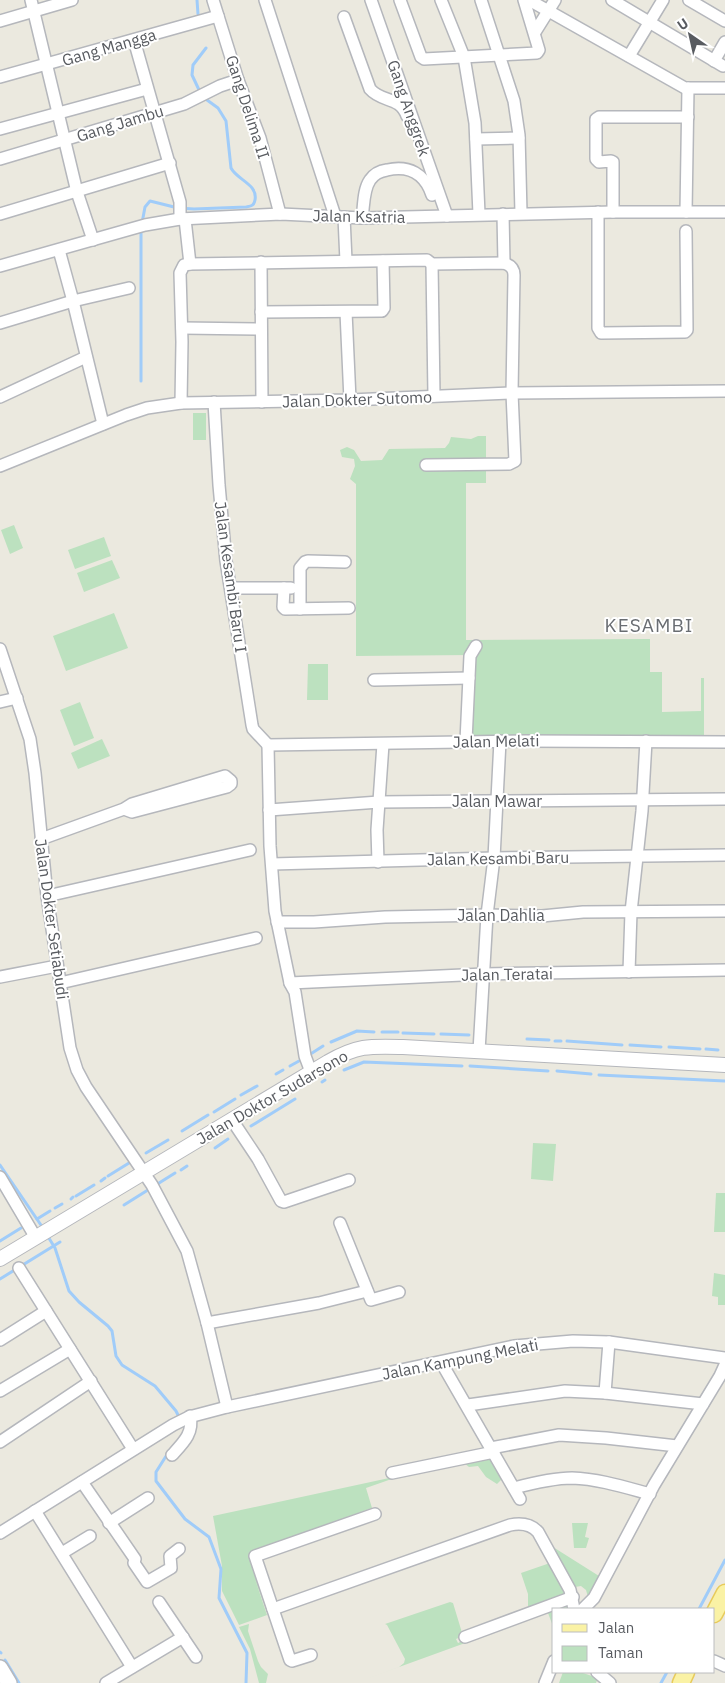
<svg xmlns="http://www.w3.org/2000/svg" width="725" height="1683" font-family="'IBM Plex Sans',sans-serif">
	<rect width="100%" height="100%" fill="#ebe9df"/>
	<g fill="#bce1bf">
		<rect x="193" y="413" width="13" height="27"/>
		<path d="M478,436H486V483H466V640L650,639V672H662V712L701,711V678H704V738L472,739V655L356,656V484L350,479L355,466L354,459L342,457L340,450L347,447L354,450L361,461L382,460L389,449L445,448L449,443L451,437L471,439Z"/>
		<path d="M14,525L23,548L10,554L1,530Z"/>
		<path d="M104,537L111,556L75,569L68,550Z"/>
		<path d="M112,560L120,578L84,592L77,573Z"/>
		<path d="M114,613L128,648L66,671L53,636Z"/>
		<path d="M308,664H328V700H307Z"/>
		<path d="M80,702L94,738L74,746L60,710Z"/>
		<path d="M102,739L110,756L78,769L71,753Z"/>
		<path d="M533,1143L556,1144L553,1181L531,1179Z"/>
		<path d="M716,1193H725V1232H714Z"/>
		<path d="M714,1273L725,1275V1305H718V1297L712,1296Z"/>
		<path d="M491,1456L500,1470L501,1480L497,1484L486,1477L478,1466L469,1467L464,1463Z"/>
		<path d="M403,1475L366,1488L372,1508L333,1522L373,1508V1510L251,1553L249,1556L270,1614L268,1615L255,1579L267,1615L239,1625L222,1591V1566L213,1516Z"/>
		<path d="M572,1523H588L585,1537L589,1538L586,1548H574Z"/>
		<path d="M553,1547L599,1576L588,1597L586,1590L581,1586L575,1587Z"/>
		<path d="M550,1563L567,1593L530,1610L528,1607V1594L521,1573Z"/>
		<path d="M450,1602L453,1603L463,1636L456,1639L458,1643L464,1640L465,1642L549,1611V1608L556,1609L570,1605L571,1609H554V1629L548,1613L355,1683L399,1667L404,1663L405,1659L387,1625L385,1624Z"/>
		<path d="M249,1624L248,1631L258,1661L261,1667L268,1674L266,1683H259L250,1649L239,1627Z"/>
		<path d="M563,1672H580L598,1678L596,1683H559Z"/>
	</g>
	<g fill="none" stroke-linecap="round" stroke-linejoin="round">
		<g stroke="#a0ccf9" stroke-width="3">
			<path d="M197,0L198,14"/>
			<path d="M142,223L145,207L150,201L178,208L194,209L246,207C251,206 254,206 255,200C258,184 237,180 231,168L226,121L218,108L207,100L200,92L192,75L193,65L206,48"/>
			<path d="M141,229V381"/>
			<path d="M382,1032H398"/>
			<path d="M403,1033L434,1034"/>
			<path d="M441,1034L469,1035"/>
			<path d="M527,1039L549,1040"/>
			<path d="M555,1041H561"/>
			<path d="M567,1041L622,1045"/>
			<path d="M331,1042L357,1031L374,1032"/>
			<path d="M630,1045L661,1047"/>
			<path d="M669,1047L700,1049"/>
			<path d="M706,1049L718,1050"/>
			<path d="M309,1055L323,1046"/>
			<path d="M290,1066L299,1061"/>
			<path d="M470,1066L548,1071"/>
			<path d="M344,1070L364,1062L462,1066"/>
			<path d="M557,1071L591,1074"/>
			<path d="M276,1074L283,1070"/>
			<path d="M599,1075L725,1081"/>
			<path d="M322,1082L325,1080"/>
			<path d="M241,1095L257,1086"/>
			<path d="M214,1112L235,1099"/>
			<path d="M251,1126L295,1099"/>
			<path d="M182,1131L208,1115"/>
			<path d="M215,1148L228,1139"/>
			<path d="M146,1153L168,1140"/>
			<path d="M0,1165L43,1228"/>
			<path d="M181,1170L187,1166"/>
			<path d="M108,1176L129,1163"/>
			<path d="M101,1181L105,1178"/>
			<path d="M76,1196L94,1185"/>
			<path d="M71,1199L73,1197"/>
			<path d="M124,1205L175,1173"/>
			<path d="M55,1208L62,1204"/>
			<path d="M37,1219L50,1211"/>
			<path d="M47,1235L55,1248L69,1291L79,1302L108,1326L112,1331L116,1356L122,1365L155,1386L176,1411L180,1419"/>
			<path d="M0,1241L21,1228"/>
			<path d="M0,1279L60,1242"/>
			<path d="M168,1453L156,1472V1481L185,1519L209,1537L221,1569L219,1598L247,1653L246,1683"/>
			<path d="M699,1609L725,1560"/>
			<path d="M0,1652L1,1653"/>
			<path d="M5,1660L19,1683"/>
			<path d="M661,1683L667,1672"/>
		</g>
		<defs>
			<g id="minor">
				<path d="M31,0L77,192L93,240"/>
				<path d="M213,0L238,80L260,138L280,214"/>
				<path d="M265,0L335,216"/>
				<path d="M371,0L447,216"/>
				<path d="M400,0L421,57L424,59L537,53L539,50L524,0"/>
				<path d="M441,0L464,57L475,123L479,214"/>
				<path d="M481,0L514,101L519,135L521,213"/>
				<path d="M529,0L685,88H725"/>
				<path d="M612,0L723,66"/>
				<path d="M689,0L725,21"/>
				<path d="M344,17L370,89C382,103 400,96 407,116"/>
				<path d="M0,21L72,0"/>
				<path d="M535,32L555,0"/>
				<path d="M134,40L180,202V219"/>
				<path d="M629,56L663,0"/>
				<path d="M714,61L725,42"/>
				<path d="M0,77L218,16"/>
				<path d="M0,129L147,89"/>
				<path d="M476,139L519,138"/>
				<path d="M0,159L184,104L220,86L238,80"/>
				<path d="M598,212V328L601,333L685,332L687,330L686,231"/>
				<path d="M613,212V162L611,161L599,162L596,159V119L599,117H688"/>
				<path d="M686,212L688,88"/>
				<path d="M0,214L170,163"/>
				<path d="M503,214L504,263"/>
				<path d="M344,217L346,261"/>
				<path d="M362,218C364,206 363,190 370,180C374,174 380,171 387,170C409,165 425,174 432,195"/>
				<path d="M185,219L190,264"/>
				<path d="M59,250L73,301L103,424"/>
				<path d="M261,262L262,402"/>
				<path d="M432,264L434,396"/>
				<path d="M0,266L145,225L180,219L281,214L362,218L613,212H725"/>
				<path d="M261,312L382,311L384,308L383,261"/>
				<path d="M346,312L350,400"/>
				<path d="M0,323L73,301L129,288"/>
				<path d="M182,328L261,329"/>
				<path d="M0,397L86,357"/>
				<path d="M214,402L219,485L226,561L252,725L253,729L268,745"/>
				<path d="M181,403L182,342L180,273L184,265L190,264L427,260L432,264L504,263C510,265 514,268 514,275L512,393L515,461L509,464L426,465"/>
				<path d="M0,466L126,415L147,408L181,403L350,400L512,393L725,391"/>
				<path d="M231,588H291"/>
				<path d="M284,588L283,607L285,609L349,608"/>
				<path d="M300,609V568L305,562L308,561L345,562"/>
				<path d="M0,649L30,739L35,773L47,896L70,1048L77,1070L86,1087L152,1185L187,1251L207,1323L227,1407"/>
				<path d="M374,680L469,678"/>
				<path d="M0,702L17,698"/>
				<path d="M466,741L470,656L476,646"/>
				<path d="M268,745L526,741L725,742"/>
				<path d="M268,745L270,846L275,911L290,983L295,992L305,1056L311,1072"/>
				<path d="M269,810L379,802L725,799"/>
				<path d="M41,839L124,809L132,804L225,776L231,781V784L227,787L132,812L124,809"/>
				<path d="M378,862L377,830L383,744"/>
				<path d="M272,864L494,858L725,855"/>
				<path d="M47,896L250,850"/>
				<path d="M277,922H314L385,917L487,915L542,916L583,912L725,911"/>
				<path d="M629,972L631,912L642,811L646,741"/>
				<path d="M0,977L57,966"/>
				<path d="M60,983L256,938"/>
				<path d="M290,983L484,974L725,970"/>
				<path d="M479,1051L487,915L494,858L500,741"/>
				<path d="M232,1120L258,1159L281,1201L284,1202L349,1180"/>
				<path d="M0,1177L36,1238"/>
				<path d="M340,1223L371,1300L399,1292"/>
				<path d="M19,1268L133,1449"/>
				<path d="M207,1323L319,1303L367,1291"/>
				<path d="M0,1340L46,1311"/>
				<path d="M441,1362L520,1499"/>
				<path d="M0,1391L70,1349"/>
				<path d="M605,1393L609,1342"/>
				<path d="M468,1405L565,1391L605,1393L703,1404"/>
				<path d="M0,1442L91,1381"/>
				<path d="M491,1448L559,1435L606,1438L677,1446"/>
				<path d="M172,1455C183,1443 194,1433 190,1416"/>
				<path d="M392,1473L494,1452"/>
				<path d="M82,1482L135,1559L134,1563L147,1582L171,1568L170,1556L179,1549"/>
				<path d="M514,1488C533,1483 553,1478 572,1478C599,1479 624,1487 650,1494"/>
				<path d="M35,1511L132,1667"/>
				<path d="M109,1523L148,1498"/>
				<path d="M0,1533L173,1425L189,1417L227,1407L514,1346L573,1341L609,1342L725,1358"/>
				<path d="M62,1553L90,1536"/>
				<path d="M159,1602L196,1657"/>
				<path d="M273,1609L510,1525C520,1523 530,1523 538,1532L570,1590L574,1609"/>
				<path d="M583,1609L594,1598L654,1485L720,1376L725,1365"/>
				<path d="M465,1637L573,1597"/>
				<path d="M311,1655L292,1661L290,1660L255,1556L375,1514"/>
				<path d="M714,1661L725,1666"/>
				<path d="M597,1672L610,1683"/>
				<path d="M106,1683L183,1637"/>
				<path d="M545,1683L554,1661"/>
			</g>
			<path id="tertiary" d="M0,1259L328,1062C358,1045 370,1046 403,1047L725,1065"/>
			<path id="secondary" d="M0,1668L9,1683"/>
			<g id="primary">
				<path d="M714,1614L725,1593"/>
				<path d="M681,1683L686,1672"/>
			</g>
		</defs>
		<use href="#minor" stroke="#b5b7bc" stroke-width="14"/>
		<use href="#tertiary" stroke="#b5b7bc" stroke-width="16"/>
		<use href="#secondary" stroke="#b5b8be" stroke-width="18"/>
		<use href="#primary" stroke="#e8cb5b" stroke-width="19"/>
		<use href="#minor" stroke="#fff" stroke-width="11"/>
		<use href="#tertiary" stroke="#fff" stroke-width="14"/>
		<use href="#secondary" stroke="#fff" stroke-width="15"/>
		<use href="#primary" stroke="#faf2a5" stroke-width="16"/>
	</g>
	<g text-anchor="middle" dominant-baseline="central" stroke-width="4" stroke-linejoin="round" paint-order="stroke">
		<g font-size="16" fill="#585b60" stroke="#fff">
			<text transform="translate(109 47) rotate(-16)">Gang Mangga</text>
			<text transform="translate(248 107) rotate(72)">Gang Delima II</text>
			<text transform="translate(409 108) rotate(71)">Gang Anggrek</text>
			<text transform="translate(120 123) rotate(-17)">Gang Jambu</text>
			<text transform="translate(359 216) rotate(1)">Jalan Ksatria</text>
			<text transform="translate(357 399) rotate(-2)">Jalan Dokter Sutomo</text>
			<text transform="translate(231 577) rotate(82)">Jalan Kesambi Baru I</text>
			<text transform="translate(496 741) rotate(-1)">Jalan Melati</text>
			<text x="497" y="801">Jalan Mawar</text>
			<text transform="translate(498 858) rotate(-1)">Jalan Kesambi Baru</text>
			<text x="501" y="915">Jalan Dahlia</text>
			<text transform="translate(52 919) rotate(82)">Jalan Dokter Setiabudi</text>
			<text transform="translate(507 974) rotate(-1)">Jalan Teratai</text>
			<text transform="translate(272 1097) rotate(-30)">Jalan Doktor Sudarsono</text>
			<text transform="translate(460 1359) rotate(-11)">Jalan Kampung Melati</text>
		</g>
		<g font-size="19" letter-spacing="1" fill="#696d72" stroke="#fff">
			<text x="649" y="625">KESAMBI</text>
		</g>
	</g>
	<rect x="552" y="1608" width="162" height="65" fill="#ffffff" stroke="#bcbdbf"/>
	<rect x="562" y="1624" width="25" height="8" fill="#faf2a5" stroke="#bcbdbf"/>
	<text x="598" y="1633" font-size="15" fill="#585b60">Jalan</text>
	<rect x="562" y="1646" width="25" height="15" fill="#bce1bf" stroke="#bcbdbf"/>
	<text x="598" y="1658" font-size="15" fill="#585b60">Taman</text>
	<g transform="translate(690 35) rotate(326)" stroke="#ffffff" stroke-width="4" paint-order="stroke">
	<path d="M0-4L9 19L0 12L-9 19Z" fill="#585b60"/>
	<text y="-8" font-size="14" font-weight="bold" text-anchor="middle" fill="#585b60">U</text>
	</g>
</svg>
